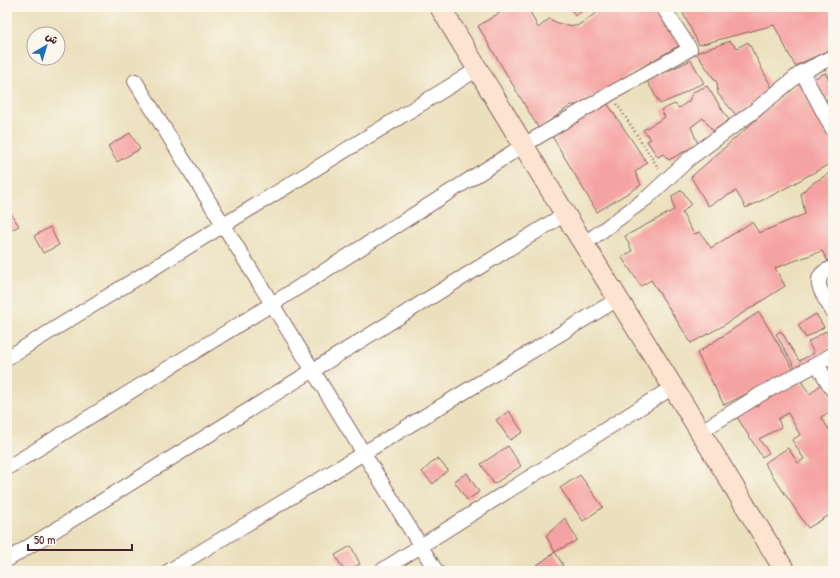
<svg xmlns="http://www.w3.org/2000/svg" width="840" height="578" font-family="'Patrick Hand','Playpen Sans Arabic',sans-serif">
	<rect width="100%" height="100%" fill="#fbf7ec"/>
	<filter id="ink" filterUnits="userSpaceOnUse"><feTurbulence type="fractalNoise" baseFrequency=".025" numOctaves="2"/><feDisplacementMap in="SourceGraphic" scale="8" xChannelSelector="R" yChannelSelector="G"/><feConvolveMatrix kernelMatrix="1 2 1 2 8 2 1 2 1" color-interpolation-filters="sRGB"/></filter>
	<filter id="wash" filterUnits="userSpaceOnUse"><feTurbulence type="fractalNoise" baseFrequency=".012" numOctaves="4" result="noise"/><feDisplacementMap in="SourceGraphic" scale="16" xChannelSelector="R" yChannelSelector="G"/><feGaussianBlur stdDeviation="0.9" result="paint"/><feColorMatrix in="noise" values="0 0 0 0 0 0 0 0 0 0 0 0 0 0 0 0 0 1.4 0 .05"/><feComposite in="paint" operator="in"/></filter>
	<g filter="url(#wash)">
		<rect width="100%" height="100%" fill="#ebe0bd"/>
		<g id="blocks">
			<g fill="#f5a3a2">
				<path d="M509,7H528L538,28L549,19L560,24L577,26L605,7H656L681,44L579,105H571L539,129L478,26Z"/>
				<path d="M569,7H588L575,16Z"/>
				<path d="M680,7H833V48L795,66L774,25L699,45Z"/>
				<path d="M730,41L737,48L748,42L772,88L736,115L718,94L717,83L696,53Z"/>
				<path d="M691,60L704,83L692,88L679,96L660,104L646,79L657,76Z"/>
				<path d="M833,65V83L825,69Z"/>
				<path d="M825,73L833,87V96L825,100L823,97L819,99L809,81Z"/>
				<path d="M799,82L833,145V162L773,195L746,208L736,191L708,206L691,177Z"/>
				<path d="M707,86L729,120L713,131L703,118L691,127L698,144L669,160L663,154L658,157L647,141L651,139L643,130L665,117L661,110L675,104L679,108L689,101L693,92Z"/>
				<path d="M833,99V125L821,107Z"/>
				<path d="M607,103L647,163L635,172L641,185L597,212L552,136Z"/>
				<path d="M130,133L140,149L117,162L108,146Z"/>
				<path d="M833,171V263L830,265L822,251L775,268L785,286L721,327L691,343L651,280L641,286L622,258L632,251L625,236L674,210L672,196L682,190L691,204L682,213L694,234L700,232L711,248L752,222L759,233L805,214L801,193L813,183Z"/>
				<path d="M8,209L19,226L7,232V210Z"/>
				<path d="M50,227L59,245L43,253L34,236Z"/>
				<path d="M759,312L794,370L724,405L697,353Z"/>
				<path d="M816,314L824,327L806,338L798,325Z"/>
				<path d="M781,331L799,361L814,353L808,342L826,331L833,344V346L816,356L798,373L776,334Z"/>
				<path d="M833,361V379L825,365Z"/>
				<path d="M798,377L810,394L824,382L833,398V410L821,417L833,436V513L808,528L764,463L788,448L798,463L804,459L792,440L800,435L788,413L778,419L781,427L759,439L769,453L762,457L735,414Z"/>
				<path d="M509,411L523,432L510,440L496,420Z"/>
				<path d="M508,446L521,466L494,484L481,464Z"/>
				<path d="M437,458L448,470L433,484L422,472Z"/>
				<path d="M467,473L479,492L467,500L454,481Z"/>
				<path d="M580,475L603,507L583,521L560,488Z"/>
				<path d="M565,518L577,540L555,552L546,536Z"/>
				<path d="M351,546L360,564L346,571H344L335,555Z"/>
				<path d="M555,552L563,565L554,571H540L536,566Z"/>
			</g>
		</g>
	</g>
	<g filter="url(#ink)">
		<use href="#blocks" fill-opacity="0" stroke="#82635e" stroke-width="1"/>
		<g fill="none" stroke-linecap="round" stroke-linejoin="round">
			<defs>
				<g id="street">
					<path d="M802,72L833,130"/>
					<path d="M135,81L436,571"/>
					<path d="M584,244L648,197L690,158L754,111L802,72L833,57"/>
					<path d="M833,268C806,276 824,296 833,312"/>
					<path d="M7,358L478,69"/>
					<path d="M817,364L833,354"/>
					<path d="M700,432L761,394L817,364L833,391"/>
					<path d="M7,468L272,304L524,145L610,94L690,49L663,7"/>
					<path d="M7,560L565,214"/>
					<path d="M169,571L618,299"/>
					<path d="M381,571L673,387"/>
				</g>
				<path id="secondary" d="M440,7L565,214L673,387L785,571"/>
			</defs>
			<use href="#street" stroke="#82635e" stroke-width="16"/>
			<use href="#secondary" stroke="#82635e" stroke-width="22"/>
			<path stroke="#82635e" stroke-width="2.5" stroke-dasharray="1 3" stroke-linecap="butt" d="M617,104L659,169"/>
			<use href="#street" stroke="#fff" stroke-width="14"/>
			<use href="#secondary" stroke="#fde4d1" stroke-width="20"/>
		</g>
	</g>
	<rect width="840" height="578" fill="none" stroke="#fbf7ec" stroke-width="24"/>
	<g transform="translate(46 46) rotate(38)"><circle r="19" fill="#fbf7ec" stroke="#b4a19f"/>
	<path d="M0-3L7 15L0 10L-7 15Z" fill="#1f6fb2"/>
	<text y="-6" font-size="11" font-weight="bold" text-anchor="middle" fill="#4a1f2b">ش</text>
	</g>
	<path d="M28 544v6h104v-6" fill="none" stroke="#4a1f2b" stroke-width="2"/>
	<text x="34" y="544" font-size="12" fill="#4a1f2b" stroke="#fbf7ec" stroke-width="3" paint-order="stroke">50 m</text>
</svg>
